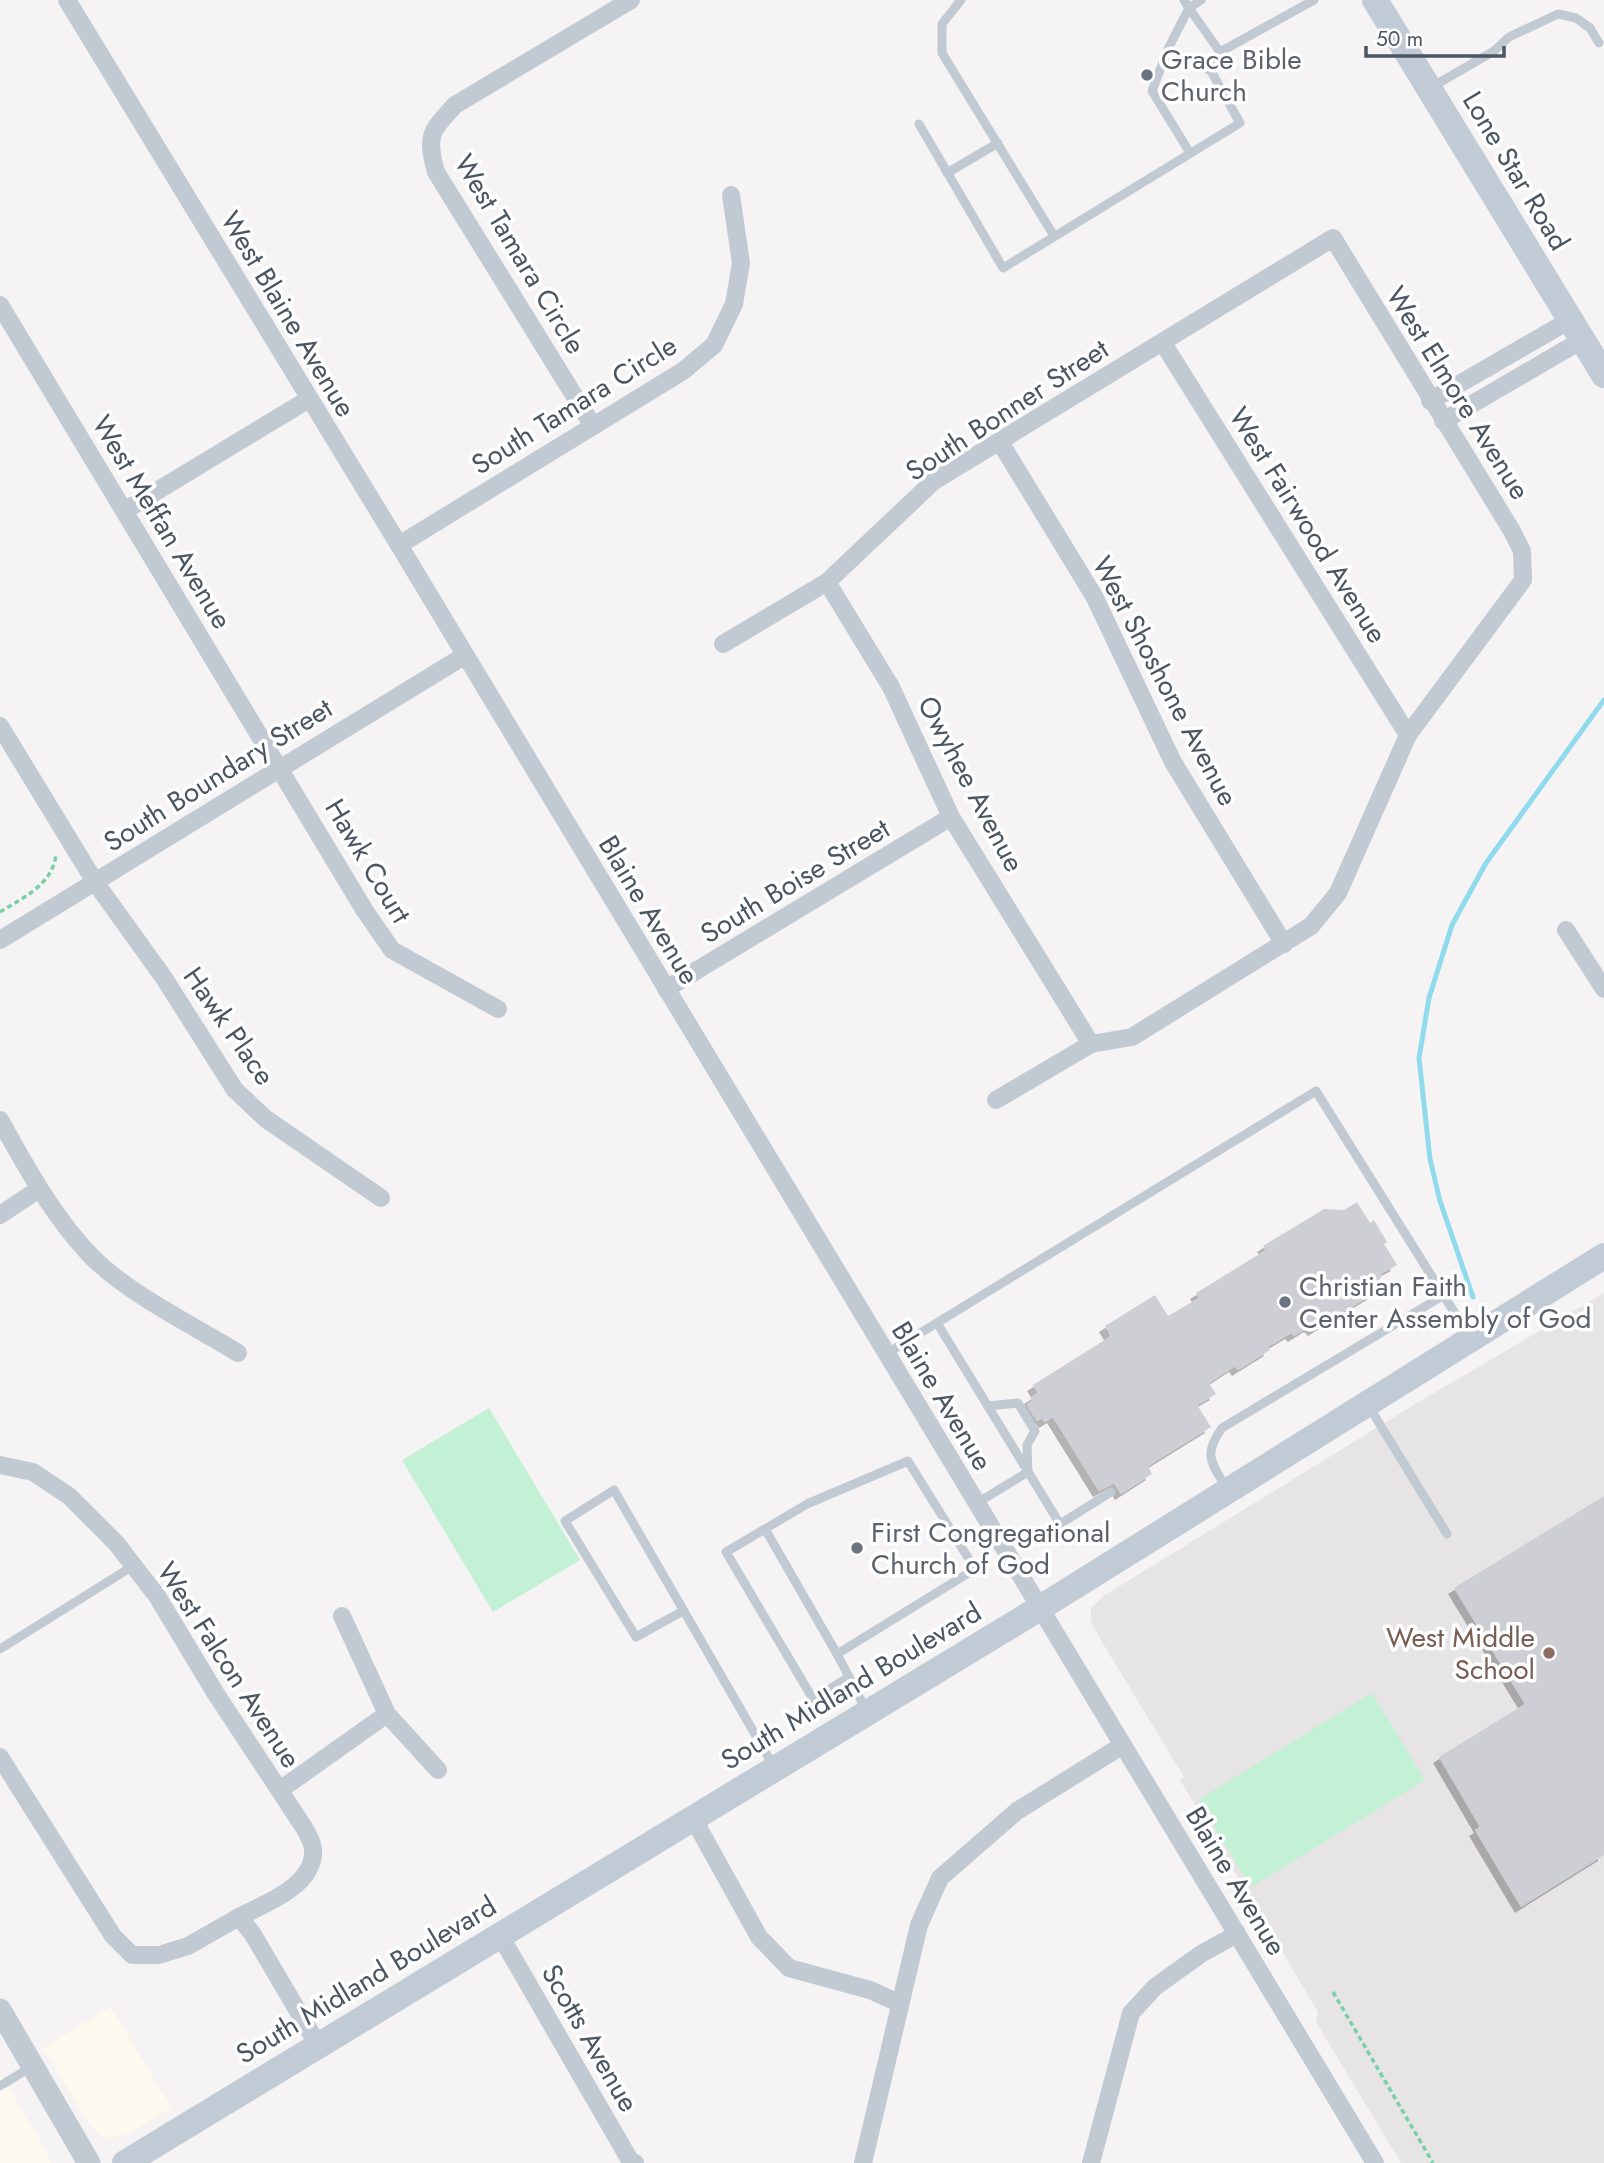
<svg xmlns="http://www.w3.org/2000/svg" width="1604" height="2163" font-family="Jost,sans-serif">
	<defs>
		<filter id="shadow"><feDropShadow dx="-6" dy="6" stdDeviation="0" flood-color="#0004"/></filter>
	</defs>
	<rect width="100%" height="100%" fill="#f5f3f3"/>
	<g fill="#fdf9ef">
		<path d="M111,2007L172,2108L129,2133L112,2138L100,2135L90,2125L43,2048Z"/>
		<path d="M0,2074L48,2154L51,2163H0Z"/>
	</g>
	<path fill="#e6e4e5" d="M1604,1293V2163H1401L1316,2022L1318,2012L1180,1780L1184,1777L1099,1637L1091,1622V1608L1105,1595L1412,1406Z"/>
	<g fill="#c3f1d5">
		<path d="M489,1408L580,1560L493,1612L402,1460Z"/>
		<path d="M1372,1693L1425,1780L1251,1887L1198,1800Z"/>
	</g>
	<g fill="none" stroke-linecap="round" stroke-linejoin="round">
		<path stroke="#90daee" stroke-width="5" d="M1473,1297L1440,1201L1430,1159L1419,1058L1429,998L1452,925L1486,863L1604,700"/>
	</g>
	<g fill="#cdcfd5" filter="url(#shadow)">
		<path d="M1357,1202L1370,1223L1374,1220L1387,1242L1384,1244L1397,1265L1382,1273L1376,1292L1314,1330L1310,1326L1294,1336L1291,1333L1268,1347L1270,1350L1238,1370L1235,1366L1209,1383L1216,1394L1197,1405L1211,1427L1148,1466L1152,1474L1121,1494L1114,1483L1099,1491L1053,1417L1045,1422L1042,1418L1037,1421L1027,1405L1032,1401L1030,1398L1038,1393L1033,1385L1111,1336L1105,1326L1155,1295L1168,1316L1199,1298L1196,1293L1266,1250L1263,1246L1324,1209L1344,1210Z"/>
		<path d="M1604,1496V1855L1521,1907L1475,1830L1480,1827L1439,1757L1525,1704L1454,1588Z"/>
	</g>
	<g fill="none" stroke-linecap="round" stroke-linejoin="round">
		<g stroke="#7ad0a6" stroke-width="3.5" stroke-dasharray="5 3.5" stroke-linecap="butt">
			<path d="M0,912C24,897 52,885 56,855"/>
			<path d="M1333,1992L1433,2163"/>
		</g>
		<g stroke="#c1cad2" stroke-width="9">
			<path d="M961,0L942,24V53L1054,236"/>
			<path d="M1184,0L1189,8L1201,0"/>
			<path d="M1168,49L1211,71"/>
			<path d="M1430,88L1494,51L1509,37L1558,14L1576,18L1590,28L1599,43"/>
			<path d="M919,124L1003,268L1240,123L1211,71L1220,52"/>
			<path d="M1190,153L1152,91L1168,49L1189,8L1220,52L1314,0"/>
			<path d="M947,173L998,143"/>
			<path d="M937,1323L1060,1524L1111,1492"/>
			<path d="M886,1354L1316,1091L1469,1336"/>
			<path d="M1368,1405L1447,1534"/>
			<path d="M1227,1489C1212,1463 1202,1456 1222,1428L1444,1295"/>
			<path d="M977,1503L1028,1472L1027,1445L1035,1431L1018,1403L988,1406"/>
			<path d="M765,1529L807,1504L908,1461L975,1569L837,1654L765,1529L726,1552L813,1699L849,1677L837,1654"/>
			<path d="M683,1611L636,1637L565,1521L614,1490L774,1767"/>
			<path d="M0,1649L133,1566"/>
			<path d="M849,1677L866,1710"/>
			<path d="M0,2086L31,2067"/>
		</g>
		<g stroke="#c1cad2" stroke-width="18">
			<path d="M67,0L399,545L1375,2163"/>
			<path d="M0,305L365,911L392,950L498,1009"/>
			<path d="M1163,343L1408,735"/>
			<path d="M1430,401L1570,320"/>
			<path d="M1443,421L1582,340"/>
			<path d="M593,426L436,172C426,136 430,132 455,105L631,0"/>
			<path d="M1000,442L1094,596L1173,762L1284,944"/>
			<path d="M124,511L309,399"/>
			<path d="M399,545L683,371L714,345L734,304L741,263L731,195"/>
			<path d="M827,582L891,687L951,817L1091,1044"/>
			<path d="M723,644L827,582L934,481L1333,238L1512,531L1522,551L1523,580L1408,735L1338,893L1311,926L1132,1037L1091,1044L996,1100"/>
			<path d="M0,726L95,882L164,978L235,1090L266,1119L381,1198"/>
			<path d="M1566,930L1604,989"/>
			<path d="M0,940L464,656"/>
			<path d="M666,989L951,817"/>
			<path d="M0,1120C26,1167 53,1216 90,1255C128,1294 191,1324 238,1353"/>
			<path d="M0,1215L39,1189"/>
			<path d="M0,1465L33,1472L69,1496L116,1543L157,1596L216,1694L305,1829C308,1835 313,1843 313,1850C315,1886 264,1904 239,1917"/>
			<path d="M342,1616L387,1714L438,1770"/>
			<path d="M0,1757L113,1936L132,1955H159L188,1946L239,1917L252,1933L318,2045"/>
			<path d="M280,1790L387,1714"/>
			<path d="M693,1818L759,1937L789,1968L870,1990L899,2003"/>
			<path d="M501,1937L631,2162L635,2163"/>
			<path d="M863,2163L919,1925L940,1878L1017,1811L1123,1745"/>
			<path d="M1091,2163L1131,2013L1155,1987L1201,1954L1237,1934"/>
		</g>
		<path stroke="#c1cad2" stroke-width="23" d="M0,2010L89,2163"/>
		<g stroke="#c1cbd6" stroke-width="26">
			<path d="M1375,0L1604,375"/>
			<path d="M125,2163L1040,1608L1604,1256"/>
		</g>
	</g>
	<g fill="#6b7280" stroke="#fff" stroke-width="2.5">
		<circle cx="1147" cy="75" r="7"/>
		<circle cx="1285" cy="1302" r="7"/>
		<circle cx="857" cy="1548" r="7"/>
	</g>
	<circle fill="#8d6e63" stroke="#fff" stroke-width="2.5" cx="1549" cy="1653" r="7"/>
	<g text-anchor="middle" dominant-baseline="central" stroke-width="7" stroke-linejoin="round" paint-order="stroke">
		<g font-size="28" fill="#5b616d" stroke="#fff" text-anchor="start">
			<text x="1161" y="59">Grace Bible<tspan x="1161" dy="32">Church</tspan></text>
			<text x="1299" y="1286">Christian Faith<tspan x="1299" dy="32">Center Assembly of God</tspan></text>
			<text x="871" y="1532">First Congregational<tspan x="871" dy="32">Church of God</tspan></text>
		</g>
		<g font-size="28" fill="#4a5661" stroke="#fff">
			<text transform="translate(1516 171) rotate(59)">Lone Star Road</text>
			<text transform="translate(520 254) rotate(59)">West Tamara Circle</text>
			<text transform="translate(288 314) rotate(59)">West Blaine Avenue</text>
			<text transform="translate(1458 393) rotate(58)">West Elmore Avenue</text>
			<text transform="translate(574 405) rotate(-32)">South Tamara Circle</text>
			<text transform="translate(1007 410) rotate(-33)">South Bonner Street</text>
			<text transform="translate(162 522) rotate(59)">West Meffan Avenue</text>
			<text transform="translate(1308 525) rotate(58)">West Fairwood Avenue</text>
			<text transform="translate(1165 681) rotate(62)">West Shoshone Avenue</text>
			<text transform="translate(218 775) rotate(-32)">South Boundary Street</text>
			<text transform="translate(971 784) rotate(62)">Owyhee Avenue</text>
			<text transform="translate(368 861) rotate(59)">Hawk Court</text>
			<text transform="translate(795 881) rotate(-31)">South Boise Street</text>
			<text transform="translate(649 910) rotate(59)">Blaine Avenue</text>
			<text transform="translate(229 1026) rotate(55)">Hawk Place</text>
			<text transform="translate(942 1396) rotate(59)">Blaine Avenue</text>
			<text transform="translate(229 1665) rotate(57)">West Falcon Avenue</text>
			<text transform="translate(851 1686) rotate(-31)">South Midland Boulevard</text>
			<text transform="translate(1236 1881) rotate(59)">Blaine Avenue</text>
			<text transform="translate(366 1980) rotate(-31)">South Midland Boulevard</text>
			<text transform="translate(590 2038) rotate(60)">Scotts Avenue</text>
		</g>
		<g font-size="28" fill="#785e54" stroke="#fff" text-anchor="end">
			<text x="1535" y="1637">West Middle<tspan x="1535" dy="32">School</tspan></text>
		</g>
	</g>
	<path d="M1366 46v10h138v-10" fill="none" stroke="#4a5661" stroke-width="3.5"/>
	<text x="1376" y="46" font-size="21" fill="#4a5661" stroke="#ffffff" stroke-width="5" paint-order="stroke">50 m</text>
</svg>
